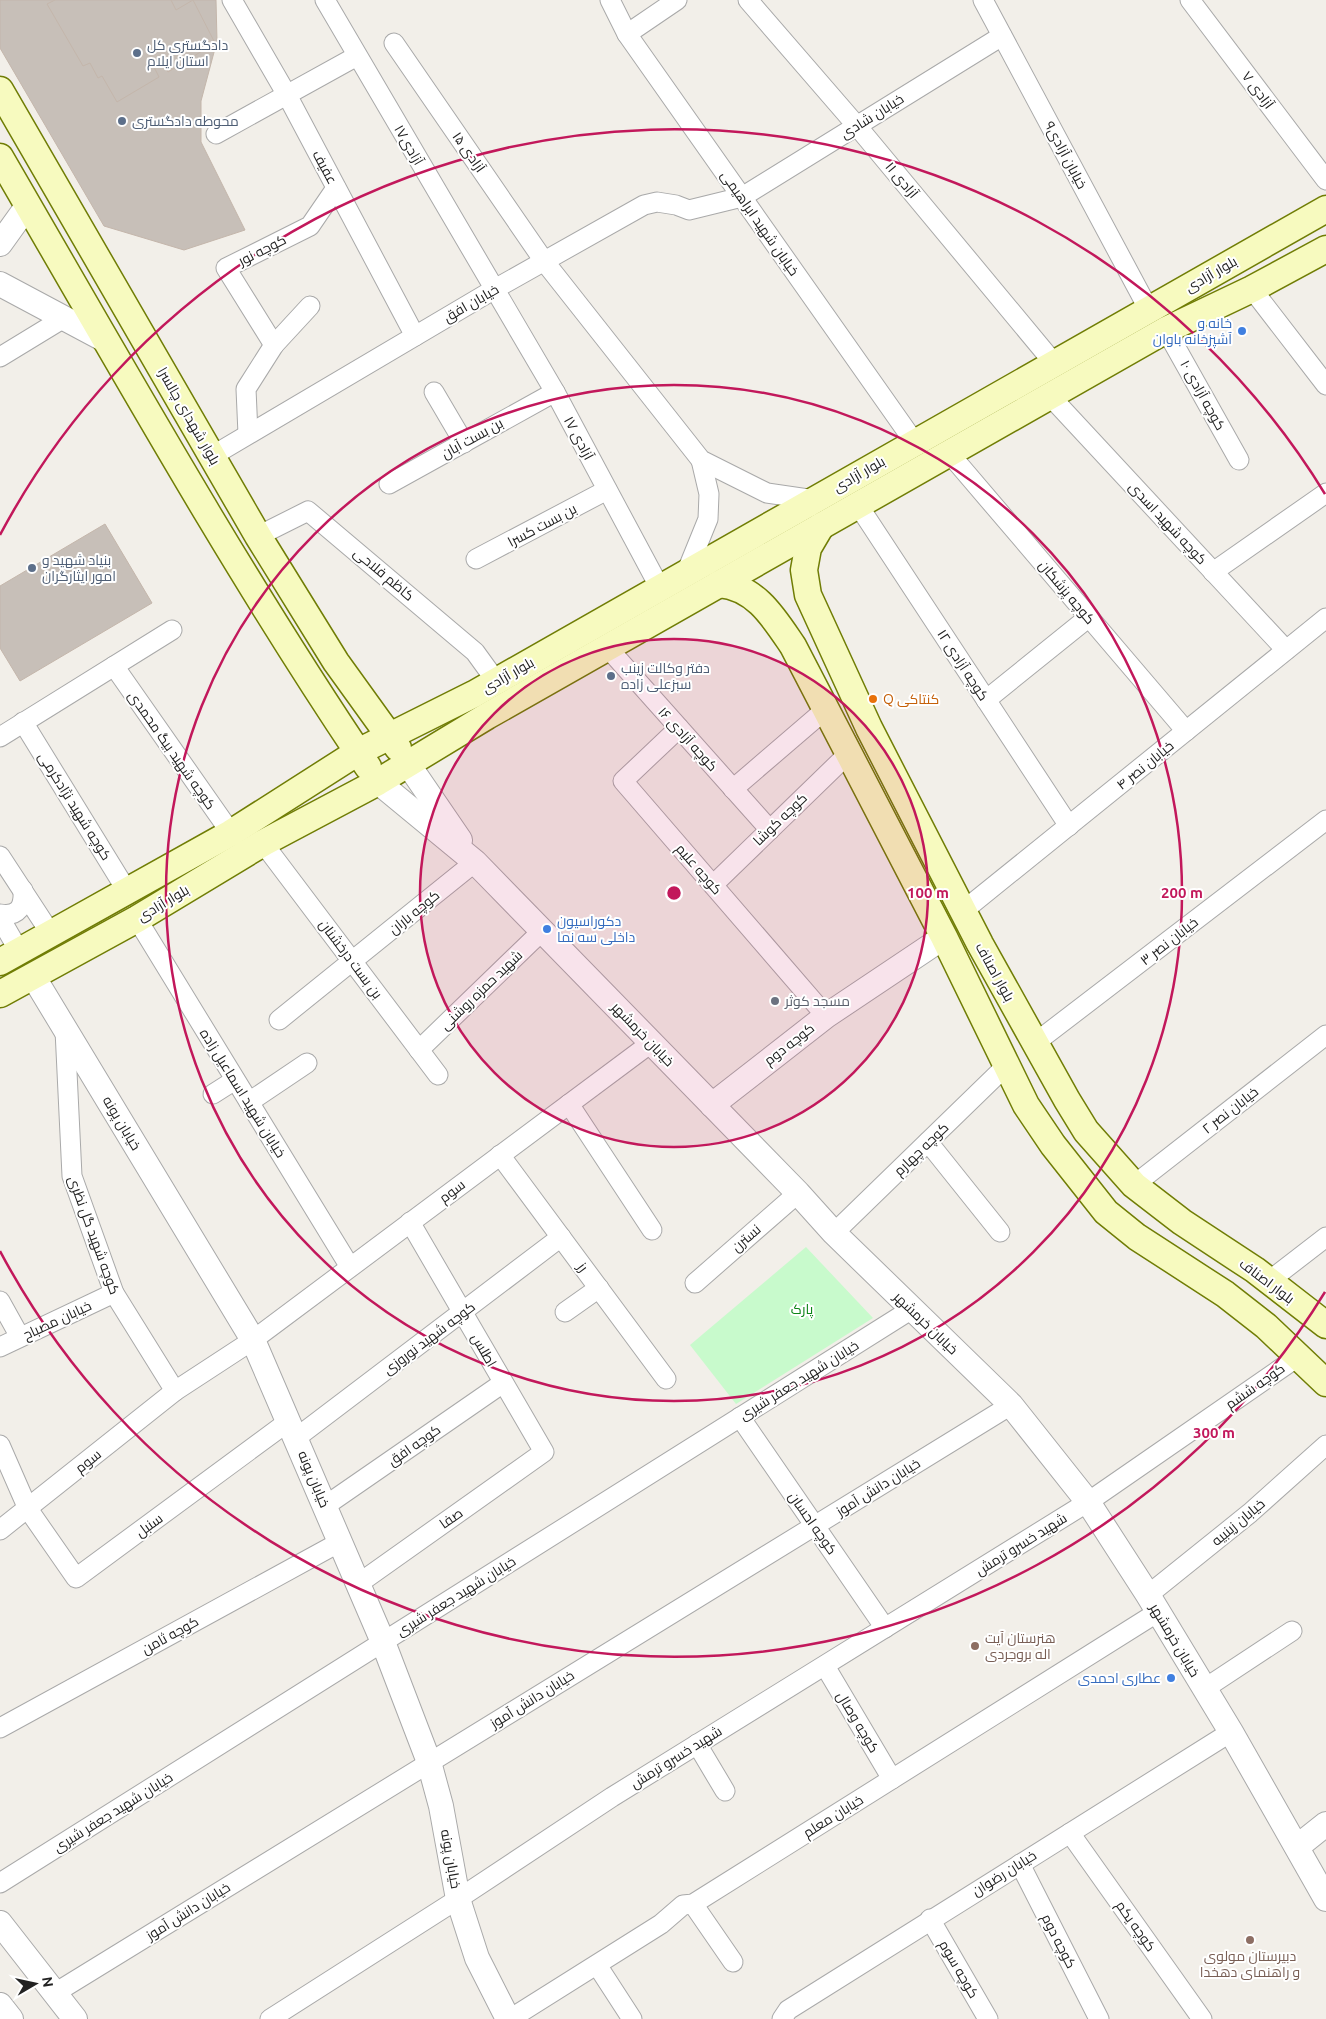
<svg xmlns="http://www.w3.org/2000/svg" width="1326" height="2019" font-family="Ubuntu,Cairo,sans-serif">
	<rect width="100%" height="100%" fill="#f2efe9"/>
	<path fill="#c8facc" d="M806,1247L873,1318L736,1404L690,1345Z"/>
	<g fill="#c7bfb8" stroke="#c4b6ab">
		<path d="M0,0H216L217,41L201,101V142L245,230L184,250L104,226L0,48Z"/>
		<path d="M55,0H171L176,10L193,0L215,43L168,72L162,62L154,67L159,77L117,102L102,76L98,78L90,63L83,66L47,4Z"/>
		<path d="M105,524L152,603L20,681L0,648V586Z"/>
	</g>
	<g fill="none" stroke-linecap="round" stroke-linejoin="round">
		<defs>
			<g id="minor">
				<path d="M232,0L287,95L415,336"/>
				<path d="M325,0L555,392L660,588"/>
				<path d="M610,0L627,34L915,443"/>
				<path d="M748,0L857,126L1053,362"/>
				<path d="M983,0L1149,310"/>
				<path d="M1190,0L1326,180"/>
				<path d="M627,34L677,0"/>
				<path d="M394,43L544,261L701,460L767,493L815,500"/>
				<path d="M216,134L357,56"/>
				<path d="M1252,289L1326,385"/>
				<path d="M1166,330L1239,460"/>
				<path d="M274,345L226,268L310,226L336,188"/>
				<path d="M0,357L64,318"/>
				<path d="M434,392L464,443"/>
				<path d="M1050,396L1286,650"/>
				<path d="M248,434L246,389L274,345L310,306"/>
				<path d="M949,453L1186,731"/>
				<path d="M212,456L493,290L644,205L657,202L676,205L689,210L742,197L1002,36"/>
				<path d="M389,484L555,392"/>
				<path d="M858,505L1069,826"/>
				<path d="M258,536L308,511L475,652L496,681"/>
				<path d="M476,559L607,490"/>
				<path d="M1213,572L1326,493"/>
				<path d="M686,573L708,519L709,494L701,460"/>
				<path d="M607,647L770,830"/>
				<path d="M114,666L231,833"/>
				<path d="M986,700L1089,617"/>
				<path d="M23,722L127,891"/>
				<path d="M679,728L623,781L826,1016"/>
				<path d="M0,737L172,630"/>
				<path d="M733,789L825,710"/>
				<path d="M263,843L438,1075"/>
				<path d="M0,856L51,934"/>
				<path d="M713,885L848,754"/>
				<path d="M963,911L1326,618"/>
				<path d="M0,914C19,917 24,906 23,890"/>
				<path d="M0,918L19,951"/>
				<path d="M137,919L350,1267"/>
				<path d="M279,1020L475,862"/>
				<path d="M65,1030L72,1176L114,1293L175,1391L253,1340L651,1043"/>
				<path d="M1035,1043L1326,820"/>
				<path d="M419,1050L542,931"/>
				<path d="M213,1094L235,1080"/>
				<path d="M249,1102L307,1063"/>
				<path d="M569,1104L652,1230"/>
				<path d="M928,1142L1000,1232"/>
				<path d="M500,1155L666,1379"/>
				<path d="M1134,1185L1326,1035"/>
				<path d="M834,1233L1008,1064"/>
				<path d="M1269,1281L1326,1237"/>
				<path d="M695,1283L798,1193"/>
				<path d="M0,1301L20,1337"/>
				<path d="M565,1312L599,1288"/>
				<path d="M0,1347L114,1293"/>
				<path d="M740,1417L885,1628"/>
				<path d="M296,1438L561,1237"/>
				<path d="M0,1445L28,1509L76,1578L289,1421"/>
				<path d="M325,1506L503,1383"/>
				<path d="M0,1530L175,1391"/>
				<path d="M358,1584L544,1452L410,1222"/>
				<path d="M1148,1595L1250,1513L1326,1445"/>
				<path d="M825,1666L892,1779"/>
				<path d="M1204,1689L1292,1631"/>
				<path d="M0,1728L340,1542"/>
				<path d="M697,1744L725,1791"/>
				<path d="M1070,1833L1202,2019"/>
				<path d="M1020,1864L1099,2019"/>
				<path d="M0,1883L912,1309"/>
				<path d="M693,1904L733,1962"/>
				<path d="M930,1919L988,2019"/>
				<path d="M597,1965L632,2019"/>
				<path d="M55,1993L1011,1405"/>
				<path d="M270,2019L458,1899L612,1797L1088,1502L1299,1356"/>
				<path d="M510,2019L661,1924L683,1905L693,1904L1158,1612"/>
				<path d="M782,2019L788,2010L1231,1732"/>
			</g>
			<g id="tertiary">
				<path d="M0,244L28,205"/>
				<path d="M0,284L105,340"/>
				<path d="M408,764L460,840"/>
				<path d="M378,782L475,862L798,1193L834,1233L1011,1405L1088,1502L1148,1595L1231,1732L1326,1899"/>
				<path d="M33,976L253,1340L383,1642L429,1762L441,1806L458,1899L477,1958L508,2019"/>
				<path d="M712,1105L826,1016L944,937"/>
				<path d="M1297,1847L1326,1824"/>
				<path d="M0,1923L75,2019"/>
				<path d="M0,2005L11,2019"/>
			</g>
			<g id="secondary">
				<path d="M0,90L258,536L336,662L398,748"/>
				<path d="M0,157C119,362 235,570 368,767"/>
				<path d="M821,526L808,548L804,570L808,595L869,728L980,944L1067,1100L1086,1131L1134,1185L1182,1222L1255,1270L1326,1325"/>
				<path d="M719,584C756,587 774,618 793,646L944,937L1026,1105L1053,1145L1106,1212L1137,1237L1225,1294L1266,1326L1326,1383"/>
				<path d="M0,962L231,833L358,752L474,694L1326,209"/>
				<path d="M0,994L137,919L263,843L378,782L487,716L1166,330L1252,289L1326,249"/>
			</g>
		</defs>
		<use href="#minor" stroke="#a9a9a9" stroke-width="21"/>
		<use href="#tertiary" stroke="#a9a9a9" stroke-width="26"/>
		<use href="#secondary" stroke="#707d05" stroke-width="29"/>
		<use href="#minor" stroke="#fff" stroke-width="19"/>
		<use href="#tertiary" stroke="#fff" stroke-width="24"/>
		<use href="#secondary" stroke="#f7fabf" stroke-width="26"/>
	</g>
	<circle cx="674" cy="893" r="254" fill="#c2185b" fill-opacity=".12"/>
	<g fill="none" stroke="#c2185b" stroke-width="2.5">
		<circle cx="674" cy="893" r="254"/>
		<circle cx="674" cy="893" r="508"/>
		<path d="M1325 1292A763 763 0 0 1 0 1251M0 535A763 763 0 0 1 1325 494"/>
	</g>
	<g fill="#5c6f8a" stroke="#fff" stroke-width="2">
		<circle cx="137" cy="53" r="5"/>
		<circle cx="122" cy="121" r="5"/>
		<circle cx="32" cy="568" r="5"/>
		<circle cx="611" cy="676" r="5"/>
	</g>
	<g fill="#3f7fe0" stroke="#fff" stroke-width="2">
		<circle cx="1242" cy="331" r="5"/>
		<circle cx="547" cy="929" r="5"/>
		<circle cx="1171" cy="1678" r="5"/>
	</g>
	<circle fill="#e8710a" stroke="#fff" stroke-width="2" cx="873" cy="699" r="5"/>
	<circle fill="#6b7280" stroke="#fff" stroke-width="2" cx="775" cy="1001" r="5"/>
	<g fill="#8d6e63" stroke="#fff" stroke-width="2">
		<circle cx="975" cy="1646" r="5"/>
		<circle cx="1250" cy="1940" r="5"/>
	</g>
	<g text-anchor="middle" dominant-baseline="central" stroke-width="4" stroke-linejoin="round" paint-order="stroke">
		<g font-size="14" fill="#4e5e75" stroke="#fff" text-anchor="start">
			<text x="147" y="45">دادگستری کل<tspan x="147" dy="16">استان ایلام</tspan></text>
			<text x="132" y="121">محوطه دادگستری</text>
			<text x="42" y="560">بنیاد شهید و<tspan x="42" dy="16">امور ایثارگران</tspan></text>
			<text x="621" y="668">دفتر وکالت زینب<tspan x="621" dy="16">سبزعلی زاده</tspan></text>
		</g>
		<g font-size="14" fill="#222" stroke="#fff">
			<text transform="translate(1258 90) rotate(53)">آزادی ۷</text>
			<text transform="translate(872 116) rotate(-32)">خیابان شادی</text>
			<text transform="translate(409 145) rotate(60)">آزادی۱۷</text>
			<text transform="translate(469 152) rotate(55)">آزادی ۱۵</text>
			<text transform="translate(1066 155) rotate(62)">خیابان آزادی۹</text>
			<text transform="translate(325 167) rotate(62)">عفیف</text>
			<text transform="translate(902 180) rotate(50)">آزادی ۱۱</text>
			<text transform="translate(760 223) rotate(55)">خیابان شهید ابراهیمی</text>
			<text transform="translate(262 250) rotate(-27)">کوچه نور</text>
			<text transform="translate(1211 274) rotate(-30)">بلوار آزادی</text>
			<text transform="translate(471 303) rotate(-30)">خیابان افق</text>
			<text transform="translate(1203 395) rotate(61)">کوچه آزادی ۱۰</text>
			<text transform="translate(189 416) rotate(60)">بلوار شهدای چالسرا</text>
			<text transform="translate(472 438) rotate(-29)">بن بست آبان</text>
			<text transform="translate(579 438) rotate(62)">آزادی ۱۷</text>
			<text transform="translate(859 474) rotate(-30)">بلوار آزادی</text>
			<text transform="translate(1168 523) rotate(47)">کوچه شهید اسدی</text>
			<text transform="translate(542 525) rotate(-28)">بن بست کسرا</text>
			<text transform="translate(384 574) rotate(40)">کاظم فلاحی</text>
			<text transform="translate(1067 592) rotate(50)">کوچه پزشکان</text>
			<text transform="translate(963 665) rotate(57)">کوچه آزادی ۱۲</text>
			<text transform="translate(508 675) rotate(-30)">بلوار آزادی</text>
			<text transform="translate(688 739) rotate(48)">کوچه آزادی ۱۶</text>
			<text transform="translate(172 750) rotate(55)">کوچه شهید بیگ محمدی</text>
			<text transform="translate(1145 765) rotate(-39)">خیابان نصر ۴</text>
			<text transform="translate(75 806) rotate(58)">کوچه شهید نژادکرمی</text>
			<text transform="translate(780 819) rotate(-44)">کوچه کوشا</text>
			<text transform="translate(699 869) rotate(49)">کوچه علیم</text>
			<text transform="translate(163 903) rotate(-31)">بلوار آزادی</text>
			<text transform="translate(414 912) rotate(-39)">کوچه باران</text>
			<text transform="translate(1169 941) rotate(-38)">خیابان نصر ۳</text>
			<text transform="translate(351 959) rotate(53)">بن بست درخشنان</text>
			<text transform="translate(995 972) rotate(61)">بلوار اصناف</text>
			<text transform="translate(481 990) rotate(-44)">شهید حمزه روشنی</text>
			<text transform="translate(643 1034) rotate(46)">خیابان خرمشهر</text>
			<text transform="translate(789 1044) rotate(-38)">کوچه دوم</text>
			<text transform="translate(243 1093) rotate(58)">خیابان شهید اسماعیل زاده</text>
			<text transform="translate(1230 1110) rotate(-38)">خیابان نصر ۲</text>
			<text transform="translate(122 1123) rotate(59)">خیابان پونه</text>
			<text transform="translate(921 1149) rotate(-44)">کوچه چهارم</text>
			<text transform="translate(452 1191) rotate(-37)">سوم</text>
			<text transform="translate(94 1235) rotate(70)">کوچه شهید گل نظری</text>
			<text transform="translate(746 1238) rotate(-41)">نسترن</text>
			<text transform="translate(583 1267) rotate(53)">رز</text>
			<text transform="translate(1267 1281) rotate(37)">بلوار اصناف</text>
			<text transform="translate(57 1320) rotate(-25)">خیابان مصباح</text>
			<text transform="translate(926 1323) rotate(44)">خیابان خرمشهر</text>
			<text transform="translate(429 1338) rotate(-37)">کوچه شهید نوروزی</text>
			<text transform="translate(484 1350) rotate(60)">اطلس</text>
			<text transform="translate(799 1380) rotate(-32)">خیابان شهید جعفر شیری</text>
			<text transform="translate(1255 1386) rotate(-35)">کوچه ششم</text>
			<text transform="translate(414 1445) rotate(-35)">کوچه افق</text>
			<text transform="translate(88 1461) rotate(-39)">سوم</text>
			<text transform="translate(314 1479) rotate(67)">خیابان پونه</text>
			<text transform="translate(878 1487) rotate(-32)">خیابان دانش آموز</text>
			<text transform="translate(451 1518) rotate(-35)">صفا</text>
			<text transform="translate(1238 1522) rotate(-40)">خیابان زینبیه</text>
			<text transform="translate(813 1523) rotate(55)">کوچه احسان</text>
			<text transform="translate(149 1525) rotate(-36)">سنبل</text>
			<text transform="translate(1021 1544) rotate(-32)">شهید خسرو ترمش</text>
			<text transform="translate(456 1596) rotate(-32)">خیابان شهید جعفر شیری</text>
			<text transform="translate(170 1635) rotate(-29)">کوچه ثامن</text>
			<text transform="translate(1175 1640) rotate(59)">خیابان خرمشهر</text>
			<text transform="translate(532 1699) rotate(-32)">خیابان دانش آموز</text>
			<text transform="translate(858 1722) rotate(59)">کوچه وصال</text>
			<text transform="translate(676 1757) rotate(-32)">شهید خسرو ترمش</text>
			<text transform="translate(113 1812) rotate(-32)">خیابان شهید جعفر شیری</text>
			<text transform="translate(833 1816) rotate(-32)">خیابان معلم</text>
			<text transform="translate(451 1859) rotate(80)">خیابان پونه</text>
			<text transform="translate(1004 1873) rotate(-32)">خیابان رضوان</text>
			<text transform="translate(188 1911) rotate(-32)">خیابان دانش آموز</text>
			<text transform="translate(1136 1926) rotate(55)">کوچه یکم</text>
			<text transform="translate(1059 1941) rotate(63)">کوچه دوم</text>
			<text transform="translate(959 1969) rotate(60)">کوچه سوم</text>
		</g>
		<g font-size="14" fill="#366cbe" stroke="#fff" text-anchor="end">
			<text x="1232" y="323">خانه و<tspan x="1232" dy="16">آشپزخانه باوان</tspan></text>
			<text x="557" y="921" text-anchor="start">دکوراسیون<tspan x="557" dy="16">داخلی سه نما</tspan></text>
			<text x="1161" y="1678">عطاری احمدی</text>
		</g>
		<g font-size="14" fill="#c56008" stroke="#fff" text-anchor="start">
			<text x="883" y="699">Q کنتاکی</text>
		</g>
		<g font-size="14" fill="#5b616d" stroke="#fff" text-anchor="start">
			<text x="785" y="1001">مسجد کوثر</text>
		</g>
		<g font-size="14" fill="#0c8416" stroke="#fff">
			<text x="802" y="1309">پارک</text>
		</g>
		<g font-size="14" fill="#785e54" stroke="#fff" text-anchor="start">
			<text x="985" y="1638">هنرستان آیت<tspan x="985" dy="16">اله بروجردی</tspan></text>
			<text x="1250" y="1956" text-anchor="middle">دبیرستان مولوی<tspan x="1250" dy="16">و راهنمای دهخدا</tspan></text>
		</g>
	</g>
	<circle cx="674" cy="893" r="8" fill="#c2185b" stroke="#fff" stroke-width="2.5"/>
	<g font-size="15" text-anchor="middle" font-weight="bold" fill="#c2185b" stroke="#fff" stroke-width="4" stroke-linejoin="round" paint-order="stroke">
		<text x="928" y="898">100 m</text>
		<text x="1182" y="898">200 m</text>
		<text x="1214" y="1438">300 m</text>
	</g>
	<g transform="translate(35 1984) rotate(81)" stroke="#ffffff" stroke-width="4" paint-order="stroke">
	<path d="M0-4L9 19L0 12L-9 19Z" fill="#222222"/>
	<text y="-8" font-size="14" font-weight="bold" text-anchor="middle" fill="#222222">N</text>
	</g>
</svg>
